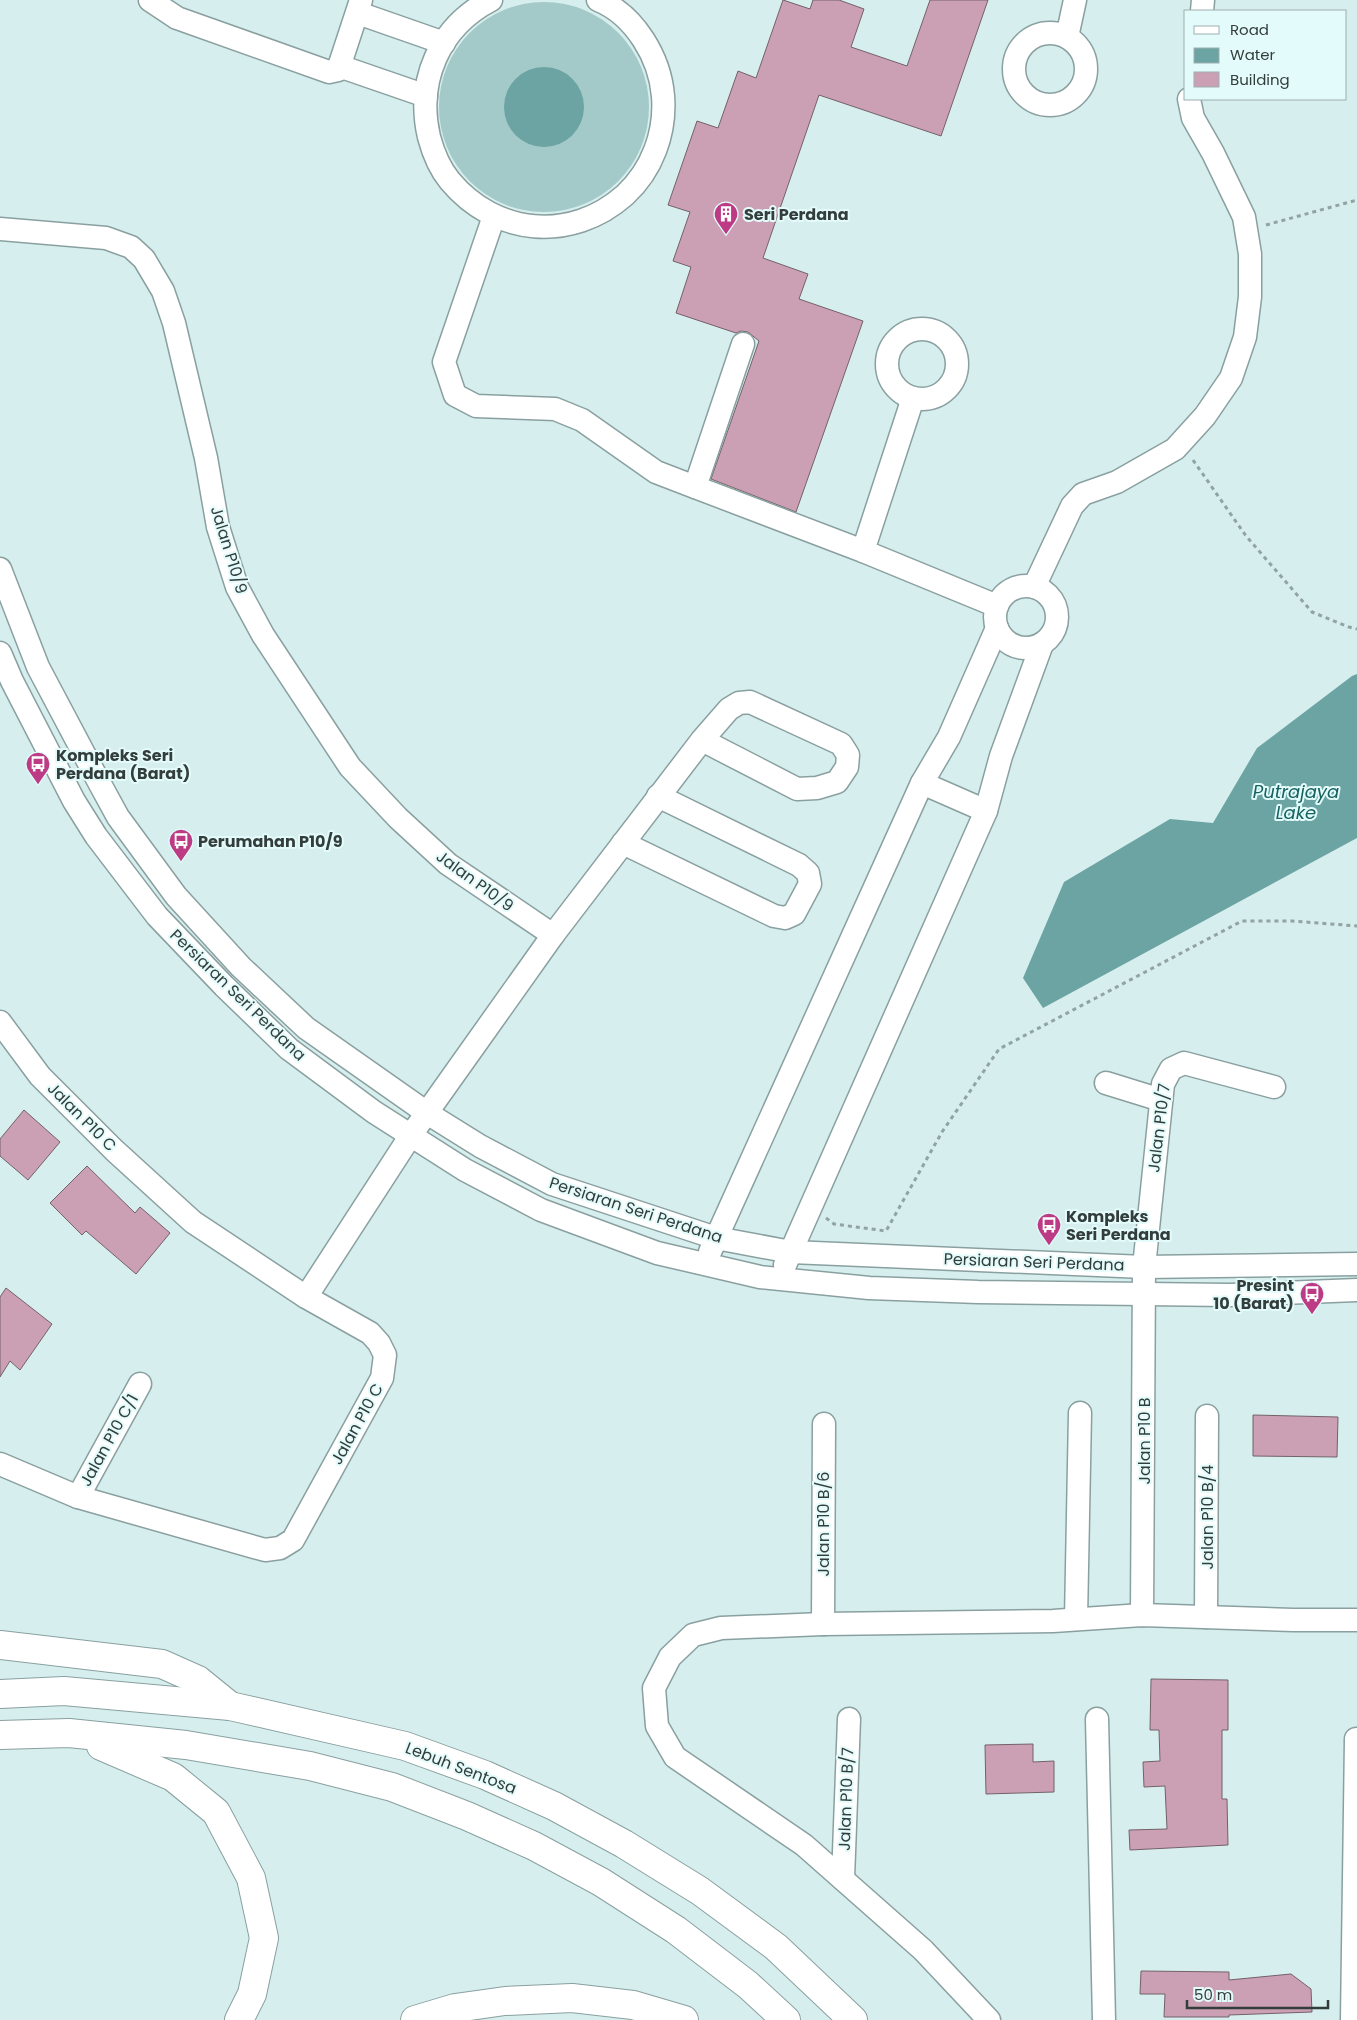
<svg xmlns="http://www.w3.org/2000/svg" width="1357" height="2020" font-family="Poppins,sans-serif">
	<rect width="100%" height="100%" fill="#d6eeed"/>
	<circle fill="#a3cac8" cx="544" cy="107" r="105"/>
	<g fill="#6ca4a3">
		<circle cx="544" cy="107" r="40"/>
		<path d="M1357,674V838L1043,1008L1023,978L1064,882L1170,819L1213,823L1257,748L1352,676Z"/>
	</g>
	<g fill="#cca0b4" stroke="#736169">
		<path d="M783,0L810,9L813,0H839L864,9L851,47L907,66L930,0H988L941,136L819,95L763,258L808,274L799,299L863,321L796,512L711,479L759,341L748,332L741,331L736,333L676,313L691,267L673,261L690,212L668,205L697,121L718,128L738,71L756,78Z"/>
		<path d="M24,1110L60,1142L28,1180L0,1156V1139Z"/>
		<path d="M87,1166L135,1213L140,1207L170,1233L136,1274L86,1231L82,1235L50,1203Z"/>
		<path d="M6,1288L52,1324L20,1370L10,1361L0,1377V1297Z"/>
		<path d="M1253,1415L1338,1417L1337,1457L1253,1456Z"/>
		<path d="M1151,1679L1228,1680V1730H1222V1799H1227L1228,1845L1130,1850L1129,1830L1167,1829L1165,1786L1144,1787L1143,1762L1160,1761L1159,1730H1150Z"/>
		<path d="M1033,1744V1762L1054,1761V1792L986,1794L985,1745Z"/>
		<path d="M1141,1971L1229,1972V1980L1291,1974L1311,1989L1312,2012L1229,2015V2017H1164L1165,1994H1140Z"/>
	</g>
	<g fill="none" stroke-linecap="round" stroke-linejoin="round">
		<defs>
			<g id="minor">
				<path d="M150,0L177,18L329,72L338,70L361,0"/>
				<path d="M491,0C439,27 416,81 429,137C433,152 440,169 450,181C495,235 571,243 625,195C652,170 666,133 663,96C660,58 635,15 598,0"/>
				<path d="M1202,11L1203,0"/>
				<path d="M358,13L444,43"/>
				<circle cx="1050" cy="69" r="36"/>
				<path d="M1067,37L1075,0"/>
				<path d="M339,66L426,96"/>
				<path d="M494,216L444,362L455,395L476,406L555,409L582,420L656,472L695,487"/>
				<path d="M0,229L106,238L131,247L144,259L163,291L174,323L206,458L218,527L237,587L263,635L350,767L398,818L448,864L553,935"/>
				<circle cx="922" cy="364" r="35"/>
				<path d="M743,344L695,487L863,551"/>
				<path d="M913,398L863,551L997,606"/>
				<path d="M0,569L38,667L100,784L118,817L176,896L241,967L306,1028L427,1113L480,1146L552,1184L716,1238L791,1252L1144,1267L1357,1264"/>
				<circle cx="1026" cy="617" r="31"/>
				<path d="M1034,587L1072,506L1083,494L1117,482L1175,449L1205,416L1231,378L1245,337L1250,297V254L1244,217L1213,153L1193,118L1189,99"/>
				<path d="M0,653L12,681L74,801L96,836L157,916L224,986L289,1049L374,1112L465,1170L541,1210L657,1253L760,1277L869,1288L978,1292L1230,1295L1357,1290"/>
				<path d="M922,783L986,811"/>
				<path d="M623,843L774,916L785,918L794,914L810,884L808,873L799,865L658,796"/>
				<path d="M0,1022L40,1076L114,1150L193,1222L306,1297L370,1333L379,1343L385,1355L382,1378L293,1540L280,1548L265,1550L78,1497L0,1464"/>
				<path d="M1106,1083L1161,1100"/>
				<path d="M710,1252L922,783L949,737L997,628"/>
				<path d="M785,1265L986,811L1001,756L1042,644"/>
				<path d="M306,1297L411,1135L553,935L702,740L729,709L739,703L750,702L841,744L848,755L847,767L837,782L817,788L797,789L702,740"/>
				<path d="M78,1497L140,1384"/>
				<path d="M1142,1615L1144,1267L1163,1084L1171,1069L1184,1063L1274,1087"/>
				<path d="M1206,1617L1207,1416"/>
				<path d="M1076,1619L1080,1413"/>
				<path d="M823,1624L824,1424"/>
				<path d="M1097,1719L1104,2020"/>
				<path d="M843,1879L849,1719"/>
				<path d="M989,2020L923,1950L804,1845L675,1757L657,1726L654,1688L670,1657L693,1635L721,1628L823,1624L1053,1621L1142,1615L1293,1620H1357"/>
				<path d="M1352,2020L1356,1739"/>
			</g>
			<g id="major">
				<path d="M0,1645L162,1664L198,1680L230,1706"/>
				<path d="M0,1694L64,1691L230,1706L405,1746L485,1775L554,1806L624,1844L700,1891L776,1947L853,2020"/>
				<path d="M0,1735L69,1733L186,1745L310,1766L392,1787L467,1816L534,1846L601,1882L676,1930L748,1985L786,2020"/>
				<path d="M101,1746L173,1777L216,1812L251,1878L264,1938L252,1994L239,2020"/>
				<path d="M415,2020L455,2008L505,2001L572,1998L633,2005L684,2020"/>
			</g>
		</defs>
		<use href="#minor" stroke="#8aa0a0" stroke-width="25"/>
		<use href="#major" stroke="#8aa0a0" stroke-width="30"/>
		<g stroke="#91a3a2" stroke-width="3" stroke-dasharray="4 4" stroke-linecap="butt">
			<path d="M1266,225L1357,200"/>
			<path d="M1193,460L1246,536L1312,612L1349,627L1357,629"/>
			<path d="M826,1218L834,1224L886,1231L942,1132L999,1049L1242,921H1292L1357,926"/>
		</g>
		<use href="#minor" stroke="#fff" stroke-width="22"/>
		<use href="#major" stroke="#fff" stroke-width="28"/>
	</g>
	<defs>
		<symbol id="building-pin" viewBox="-11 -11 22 30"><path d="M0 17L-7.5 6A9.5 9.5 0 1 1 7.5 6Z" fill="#bc3b84" stroke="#e3fbfa"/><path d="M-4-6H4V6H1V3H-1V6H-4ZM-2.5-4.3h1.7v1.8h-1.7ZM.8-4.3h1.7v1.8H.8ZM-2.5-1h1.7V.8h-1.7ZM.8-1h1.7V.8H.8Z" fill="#fff"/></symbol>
		<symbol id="bus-pin" viewBox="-11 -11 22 30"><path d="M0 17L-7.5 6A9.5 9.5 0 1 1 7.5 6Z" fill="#bc3b84" stroke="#e3fbfa"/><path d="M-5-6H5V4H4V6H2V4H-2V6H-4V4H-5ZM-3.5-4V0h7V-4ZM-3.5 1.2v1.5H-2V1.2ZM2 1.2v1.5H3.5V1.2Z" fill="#fff"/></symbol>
	</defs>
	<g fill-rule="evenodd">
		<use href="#building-pin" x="712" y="200" width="28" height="38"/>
		<use href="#bus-pin" x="24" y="750" width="28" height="38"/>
		<use href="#bus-pin" x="167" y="827" width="28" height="38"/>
		<use href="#bus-pin" x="1035" y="1211" width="28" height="38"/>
		<use href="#bus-pin" x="1298" y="1280" width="28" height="38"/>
	</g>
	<g text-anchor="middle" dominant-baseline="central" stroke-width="4" stroke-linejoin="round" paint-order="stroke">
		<g font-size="16" font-weight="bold" fill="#333d3c" stroke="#e3fbfa" text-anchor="start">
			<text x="744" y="214">Seri Perdana</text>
			<text x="56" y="755">Kompleks Seri<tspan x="56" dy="18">Perdana (Barat)</tspan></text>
			<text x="198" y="841">Perumahan P10/9</text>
			<text x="1066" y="1216">Kompleks<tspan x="1066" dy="18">Seri Perdana</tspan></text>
			<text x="1294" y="1285" text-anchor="end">Presint<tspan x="1294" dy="18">10 (Barat)</tspan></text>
		</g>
		<g font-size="16" fill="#333d3c" stroke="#e3fbfa">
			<text transform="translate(229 550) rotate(73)">Jalan P10/9</text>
			<text transform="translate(475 881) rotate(36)">Jalan P10/9</text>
			<text transform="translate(238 995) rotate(44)">Persiaran Seri Perdana</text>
			<text transform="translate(82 1117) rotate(45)">Jalan P10 C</text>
			<text transform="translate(1159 1128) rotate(-83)">Jalan P10/7</text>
			<text transform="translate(636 1210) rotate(18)">Persiaran Seri Perdana</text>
			<text transform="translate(1034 1262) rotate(2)">Persiaran Seri Perdana</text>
			<text transform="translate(357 1424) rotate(-61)">Jalan P10 C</text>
			<text transform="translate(109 1440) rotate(-61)">Jalan P10 C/1</text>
			<text transform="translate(1144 1441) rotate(-90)">Jalan P10 B</text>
			<text transform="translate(1207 1517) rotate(-90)">Jalan P10 B/4</text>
			<text transform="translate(823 1524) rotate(-90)">Jalan P10 B/6</text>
			<text transform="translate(461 1768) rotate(21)">Lebuh Sentosa</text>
			<text transform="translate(846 1799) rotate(-88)">Jalan P10 B/7</text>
		</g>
		<g font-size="18" font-style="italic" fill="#166362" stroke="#e3fbfa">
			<text x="1296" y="791">Putrajaya<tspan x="1296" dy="21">Lake</tspan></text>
		</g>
	</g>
	<rect x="1184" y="10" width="162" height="90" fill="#e3fbfa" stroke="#9dafae"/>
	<rect x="1194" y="26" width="25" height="8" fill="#ffffff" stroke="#9dafae"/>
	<text x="1230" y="35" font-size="15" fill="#333d3c">Road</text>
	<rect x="1194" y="48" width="25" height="15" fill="#6ca4a3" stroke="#9dafae"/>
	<text x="1230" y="60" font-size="15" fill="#333d3c">Water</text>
	<rect x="1194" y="72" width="25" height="15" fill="#cca0b4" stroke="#9dafae"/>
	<text x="1230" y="85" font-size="15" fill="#333d3c">Building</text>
	<path d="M1187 2000v8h141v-8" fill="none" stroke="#333d3c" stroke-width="2.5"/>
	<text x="1194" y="2000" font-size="15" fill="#333d3c" stroke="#e3fbfa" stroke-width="4" paint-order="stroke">50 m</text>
</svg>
